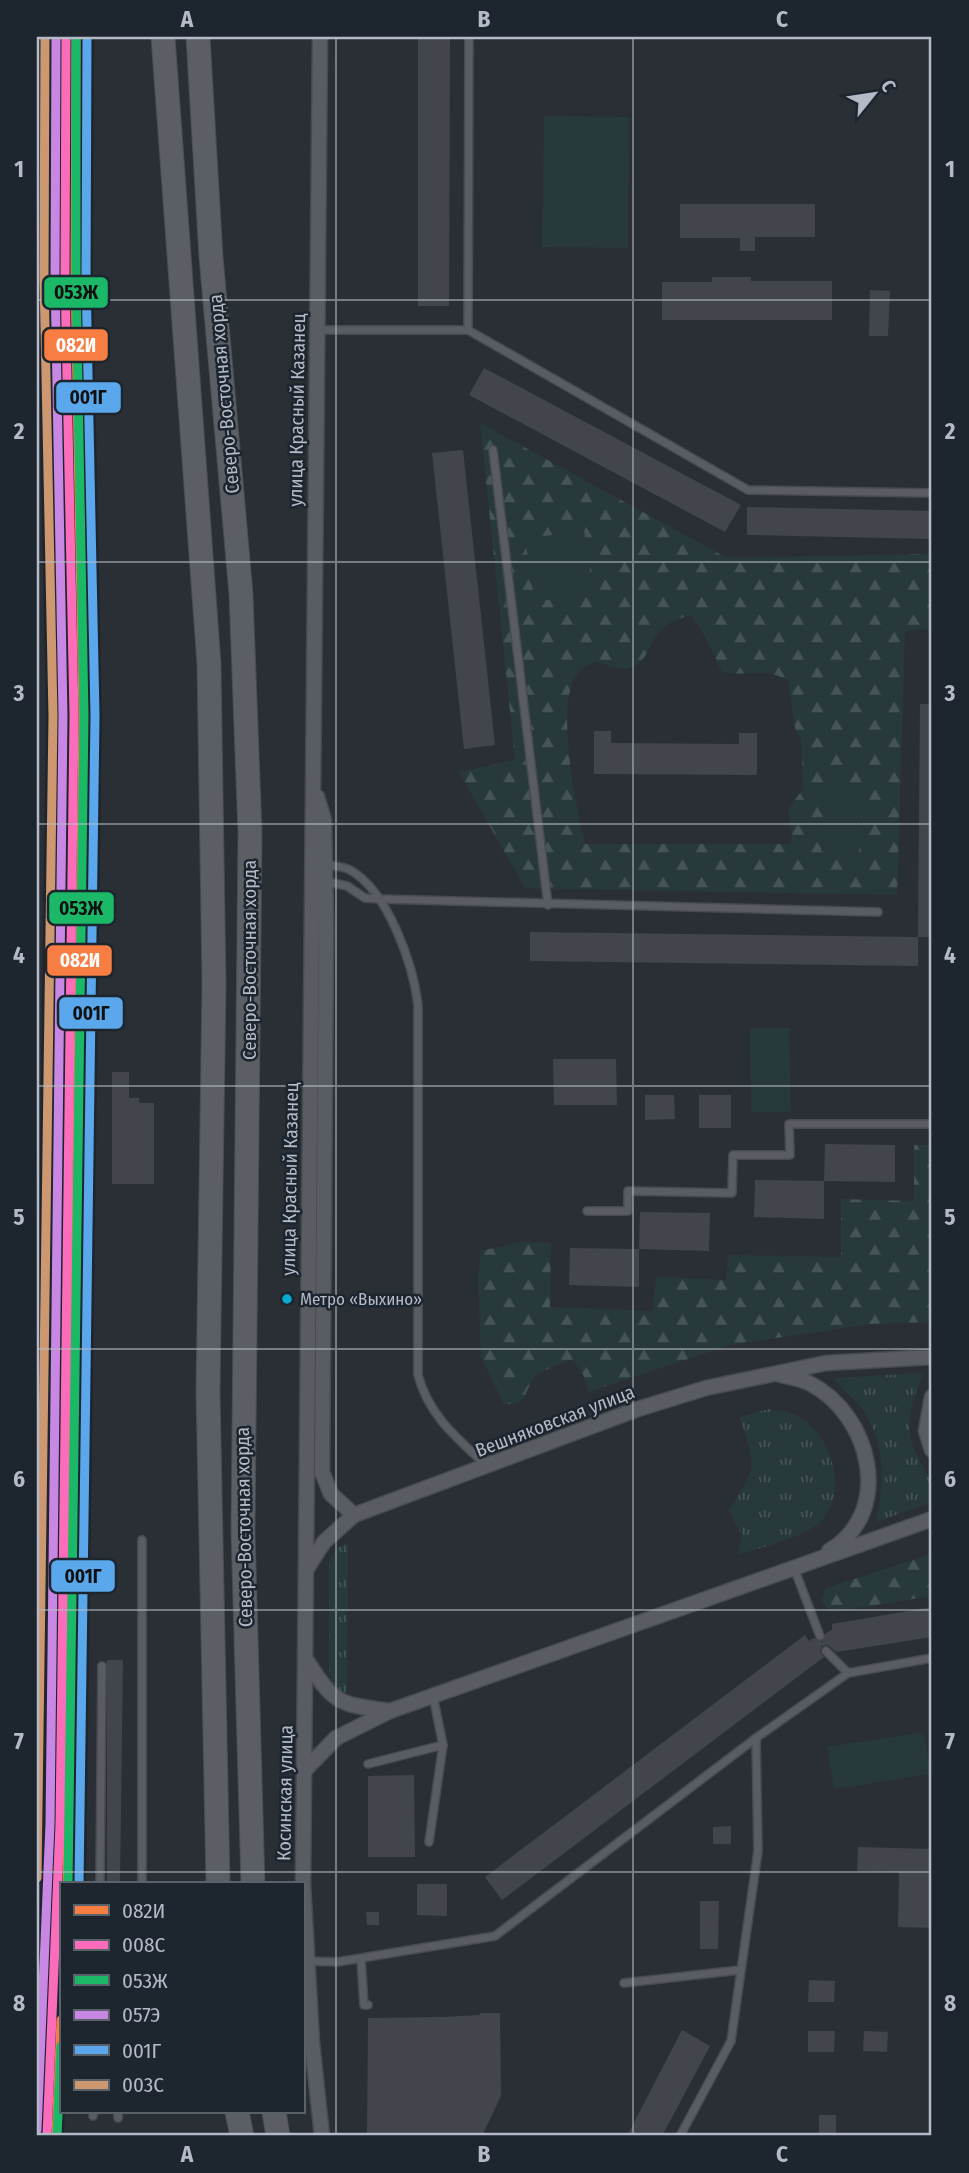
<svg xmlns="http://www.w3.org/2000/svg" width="969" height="2173" font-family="'Fira Sans Condensed',sans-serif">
	<defs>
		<pattern id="grass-tufts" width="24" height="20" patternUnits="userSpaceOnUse" patternTransform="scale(1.75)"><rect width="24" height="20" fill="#28393b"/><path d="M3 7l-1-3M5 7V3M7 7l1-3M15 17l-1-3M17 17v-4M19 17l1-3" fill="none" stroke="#455456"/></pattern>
		<pattern id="forest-firs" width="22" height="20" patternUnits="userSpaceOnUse" patternTransform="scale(1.75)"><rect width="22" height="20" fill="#28393b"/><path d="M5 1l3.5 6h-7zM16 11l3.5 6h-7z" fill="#455456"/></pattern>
	</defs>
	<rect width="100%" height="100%" fill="#2a2f35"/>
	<g fill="url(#grass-tufts)">
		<path d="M924,1373C912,1398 904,1424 915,1452C926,1477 932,1471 932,1502L876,1522C884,1484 886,1445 864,1411C856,1399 840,1390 835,1378Z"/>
		<path d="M768,1409C775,1410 783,1411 790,1413C829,1426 851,1489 821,1521C806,1537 759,1548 737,1555L742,1535L728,1510C759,1467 755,1466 740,1417Z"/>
		<path d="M348,1543L347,1695L337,1692L329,1677V1564L337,1548Z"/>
	</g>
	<g fill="url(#forest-firs)" fill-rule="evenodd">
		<path d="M480,423L727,558L932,554V628L905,631L897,895L525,888L459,772L515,760ZM691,616L705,636L722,672C748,678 758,665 788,680L795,728L801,739L803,789L788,809L792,833L790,844H585C576,807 557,713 574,679C578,670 586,667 594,662C604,663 617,669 627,668C656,666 642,623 691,616Z"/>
		<path d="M914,1145H932V1322L869,1324L730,1345L588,1392C586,1379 582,1368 570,1360C561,1364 548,1368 539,1374C522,1386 532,1406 504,1404L481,1357L478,1277L481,1251L521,1242L551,1243L550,1307L653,1311L656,1277L726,1280L728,1255L841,1257V1199L914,1201Z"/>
		<path d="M932,1554V1596L831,1612L821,1601L826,1588Z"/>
	</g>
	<g fill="#28393b">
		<path d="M544,116L629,117L628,248L542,247Z"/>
		<path d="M584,530L593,593L535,602L525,539Z"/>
		<path d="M824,787L862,789L859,853L821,851Z"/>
		<path d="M750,1028H789L791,1112H751Z"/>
		<path d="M924,1732L930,1774L834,1789L827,1747Z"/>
	</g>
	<g fill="#42464c">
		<path d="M418,37H450L449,306H418Z"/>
		<path d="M680,204H815V237H755V251H740V238H680Z"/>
		<path d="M712,277H751V281H832V320H662V282H712Z"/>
		<path d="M870,290L890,291L888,336H869Z"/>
		<path d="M484,368L741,505L725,532L469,395Z"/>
		<path d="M463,450L495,745L464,749L432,453Z"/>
		<path d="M747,507L932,511V539L747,535Z"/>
		<path d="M920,704H932V937H918Z"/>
		<path d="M594,731H611V743L739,744V733H757V775L594,774Z"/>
		<path d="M530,932L918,937V966L530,961Z"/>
		<path d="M553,1059H616L617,1105H554Z"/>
		<path d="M112,1072H129V1098H139V1103H154V1184H112Z"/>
		<path d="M645,1095H674L675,1119L645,1120Z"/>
		<rect x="699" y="1095" width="32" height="33"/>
		<path d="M825,1144L895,1145V1182L824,1181Z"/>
		<path d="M755,1180L824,1181V1219L754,1217Z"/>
		<path d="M640,1212L710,1213L709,1251L639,1249Z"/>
		<path d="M570,1248L639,1249V1287L569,1285Z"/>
		<path d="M932,1607V1637L836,1652L828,1645L822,1646L820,1652L824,1657L502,1900L485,1877L805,1635L809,1641L814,1638L822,1642L826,1633L832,1630V1624Z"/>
		<path d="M107,1660H123L120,1884H107Z"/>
		<path d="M414,1775L415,1857H368V1776Z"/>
		<path d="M731,1826V1844H713V1827Z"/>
		<path d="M858,1847L932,1849V1928L898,1927L899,1872L857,1871Z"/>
		<path d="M417,1884H447V1916L417,1915Z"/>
		<path d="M700,1901H719L718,1949H700Z"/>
		<path d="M366,1912H379V1925H367Z"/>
		<path d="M809,1980L835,1981L834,2002H808Z"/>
		<path d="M480,2013H500L501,2096L482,2136H367L368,2018L442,2017L480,2015Z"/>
		<path d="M682,2030L710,2046L662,2136H627Z"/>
		<path d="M808,2031H835L834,2052H808Z"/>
		<path d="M864,2031L888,2032L887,2052L863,2051Z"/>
		<rect x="819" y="2115" width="17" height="21"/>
	</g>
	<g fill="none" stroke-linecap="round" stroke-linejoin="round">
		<defs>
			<g id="lane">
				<path d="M318,330H468L748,490L932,493"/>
				<path d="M468,330L469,37"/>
				<path d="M493,450L548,905"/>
				<path d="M323,864C331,866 343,866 350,870C388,891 413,964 418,1005V1375C429,1416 457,1438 487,1466"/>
				<path d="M323,881L347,886L365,898L380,899L878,912"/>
				<path d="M587,1211H628V1191L732,1193L733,1155H790L789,1124H932"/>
				<path d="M794,1568L820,1636"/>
				<path d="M826,1651L848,1673"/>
				<path d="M368,1764L443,1745"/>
				<path d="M429,1842L443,1745L433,1696"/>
				<path d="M100,1884L102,1666"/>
				<path d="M142,1884V1540"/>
				<path d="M361,1959L364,2005H368"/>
				<path d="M307,1961L337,1962L495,1936L756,1738"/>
				<path d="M624,1983L740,1970"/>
				<path d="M93,2116L94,2112"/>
				<path d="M118,2118V2112"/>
				<path d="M680,2136L731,2041L758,1851L756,1738L848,1673L932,1658"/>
			</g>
			<g id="street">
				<path d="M320,37L303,1884L312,2043L322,2136"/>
				<path d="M317,797L324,820L326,928L322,1472L331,1494L354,1515"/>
				<path d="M778,1374C787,1377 800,1378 809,1383C871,1414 895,1512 829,1551"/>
				<path d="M932,1397L926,1431L932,1450"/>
				<path d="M306,1570L324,1542L354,1515L638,1409L706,1388L826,1363L932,1357"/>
				<path d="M307,1661C335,1705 339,1704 390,1711"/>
				<path d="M304,1771L336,1738L390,1711L932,1519"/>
			</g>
			<g id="primary">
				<path d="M163,37L209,664L214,984L208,1392L218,1884"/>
				<path d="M198,37L211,257L241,594L250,833L243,1531L253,1884"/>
				<path d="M237,2112L242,2136"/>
				<path d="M274,2112L278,2136"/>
			</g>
		</defs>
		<use href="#lane" stroke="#484b50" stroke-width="10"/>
		<use href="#street" stroke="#484b50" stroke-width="17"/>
		<use href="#primary" stroke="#474b52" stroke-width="25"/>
		<use href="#lane" stroke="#595d63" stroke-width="7"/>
		<use href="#street" stroke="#595d63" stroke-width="14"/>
		<use href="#primary" stroke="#5b5f65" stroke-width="23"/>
		<defs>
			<g id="rail-1">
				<path d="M67,1884L83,715L75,278L76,37"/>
				<path d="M56,2136L61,2020"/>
			</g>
			<path id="rail-2" d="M47,2136L60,1824L74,716L65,278L66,37"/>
			<g id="rail-3">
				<path d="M68,1884L84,716L76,278V37"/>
				<path d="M57,2136L61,2046"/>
			</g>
			<path id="rail-4" d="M37,2130L50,1824L63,716L55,278L56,37"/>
			<path id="rail-5" d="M79,1884L95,716L86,278L87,37"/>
			<path id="rail-6" d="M37,1878L53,716L44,278L45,37"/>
		</defs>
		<use href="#rail-1" stroke="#1d252f" stroke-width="14"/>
		<use href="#rail-2" stroke="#1d252f" stroke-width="14"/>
		<use href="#rail-3" stroke="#1d252f" stroke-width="14"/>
		<use href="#rail-4" stroke="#1d252f" stroke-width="14"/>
		<use href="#rail-5" stroke="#1d252f" stroke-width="14"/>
		<use href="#rail-6" stroke="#1d252f" stroke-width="14"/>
		<use href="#rail-1" stroke="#f77d43" stroke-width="9"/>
		<use href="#rail-2" stroke="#fb6dba" stroke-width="9"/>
		<use href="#rail-3" stroke="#1ab867" stroke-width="9"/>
		<use href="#rail-4" stroke="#c787e3" stroke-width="9"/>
		<use href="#rail-5" stroke="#5aa8eb" stroke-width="9"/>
		<use href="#rail-6" stroke="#cd976f" stroke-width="9"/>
	</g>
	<path fill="none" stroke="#b4bbc6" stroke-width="2" stroke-opacity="0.55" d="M336,37V2136M633,37V2136M37,300H932M37,562H932M37,824H932M37,1086H932M37,1349H932M37,1610H932M37,1872H932"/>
	<circle fill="#06acd0" stroke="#1d252f" stroke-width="2.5" cx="287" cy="1299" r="6"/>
	<g text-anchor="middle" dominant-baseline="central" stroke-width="5" stroke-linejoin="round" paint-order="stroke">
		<g font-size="17" fill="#b4bbc6" stroke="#1d252f" text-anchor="start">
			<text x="300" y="1299">Метро «Выхино»</text>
		</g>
		<g font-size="19" fill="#b4bbc6" stroke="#1d252f">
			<text transform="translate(224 394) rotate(-95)">Северо-Восточная хорда</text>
			<text transform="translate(297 410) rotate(-89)">улица Красный Казанец</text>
			<text transform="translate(249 960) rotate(-90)">Северо-Восточная хорда</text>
			<text transform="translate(290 1179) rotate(-89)">улица Красный Казанец</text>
			<text transform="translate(555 1421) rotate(-21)">Вешняковская улица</text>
			<text transform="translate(244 1527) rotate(-91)">Северо-Восточная хорда</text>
			<text transform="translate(285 1793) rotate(-89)">Косинская улица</text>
		</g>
	</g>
	<g stroke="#1d252f" stroke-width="2.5">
		<rect x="43" y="276" width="66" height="33" rx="7" fill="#1ab867"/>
		<rect x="43" y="328" width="66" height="34" rx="7" fill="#f77d43"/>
		<rect x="55" y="381" width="67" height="33" rx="7" fill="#5aa8eb"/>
		<rect x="48" y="891" width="67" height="34" rx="7" fill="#1ab867"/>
		<rect x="46" y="944" width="67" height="33" rx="7" fill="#f77d43"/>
		<rect x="58" y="996" width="66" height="34" rx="7" fill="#5aa8eb"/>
		<rect x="50" y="1559" width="66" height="34" rx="7" fill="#5aa8eb"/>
	</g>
	<g font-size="19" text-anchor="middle" font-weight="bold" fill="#fff">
		<text x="76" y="352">082И</text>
		<text x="80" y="967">082И</text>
	</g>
	<g font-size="19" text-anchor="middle" font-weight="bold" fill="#111">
		<text x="76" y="299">053Ж</text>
		<text x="88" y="404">001Г</text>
		<text x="81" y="915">053Ж</text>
		<text x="91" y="1020">001Г</text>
		<text x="83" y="1583">001Г</text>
	</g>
	<rect width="969" height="2173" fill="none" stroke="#1d252f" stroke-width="77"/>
	<rect x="60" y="1882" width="245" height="231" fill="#1d252f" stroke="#59616b" stroke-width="2"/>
	<rect x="74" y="1905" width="35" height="10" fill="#f77d43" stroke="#59616b" stroke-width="2"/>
	<text x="122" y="1918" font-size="21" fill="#b4bbc6">082И</text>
	<rect x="74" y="1940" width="35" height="10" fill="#fb6dba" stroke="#59616b" stroke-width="2"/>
	<text x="122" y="1952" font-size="21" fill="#b4bbc6">008С</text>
	<rect x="74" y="1975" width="35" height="10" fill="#1ab867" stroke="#59616b" stroke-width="2"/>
	<text x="122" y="1988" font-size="21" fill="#b4bbc6">053Ж</text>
	<rect x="74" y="2010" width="35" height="10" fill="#c787e3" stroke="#59616b" stroke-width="2"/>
	<text x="122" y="2022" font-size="21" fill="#b4bbc6">057Э</text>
	<rect x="74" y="2045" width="35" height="10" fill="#5aa8eb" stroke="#59616b" stroke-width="2"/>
	<text x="122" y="2058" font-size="21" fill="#b4bbc6">001Г</text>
	<rect x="74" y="2080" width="35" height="10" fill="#cd976f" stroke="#59616b" stroke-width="2"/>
	<text x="122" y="2092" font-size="21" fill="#b4bbc6">003С</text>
	<g transform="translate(874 94) rotate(60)" stroke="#1d252f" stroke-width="5" paint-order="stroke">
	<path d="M0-5L12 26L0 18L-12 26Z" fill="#b4bbc6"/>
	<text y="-10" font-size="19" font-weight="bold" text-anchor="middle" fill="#b4bbc6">С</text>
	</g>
	<rect x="38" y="38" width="892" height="2096" fill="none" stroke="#b4bbc6" stroke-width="2.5"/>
	<g font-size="23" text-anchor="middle" font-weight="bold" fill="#b4bbc6">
		<text x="187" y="27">A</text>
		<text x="484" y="27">B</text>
		<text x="782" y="27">C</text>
		<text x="19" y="177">1</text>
		<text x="950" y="177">1</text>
		<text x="19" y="439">2</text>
		<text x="950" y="439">2</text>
		<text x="19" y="701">3</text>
		<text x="950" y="701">3</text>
		<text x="19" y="963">4</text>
		<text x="950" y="963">4</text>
		<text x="19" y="1225">5</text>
		<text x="950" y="1225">5</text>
		<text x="19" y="1487">6</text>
		<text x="950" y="1487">6</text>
		<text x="19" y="1749">7</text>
		<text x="950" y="1749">7</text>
		<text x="19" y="2011">8</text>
		<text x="950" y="2011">8</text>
		<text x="187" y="2162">A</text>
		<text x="484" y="2162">B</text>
		<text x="782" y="2162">C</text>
	</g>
</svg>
